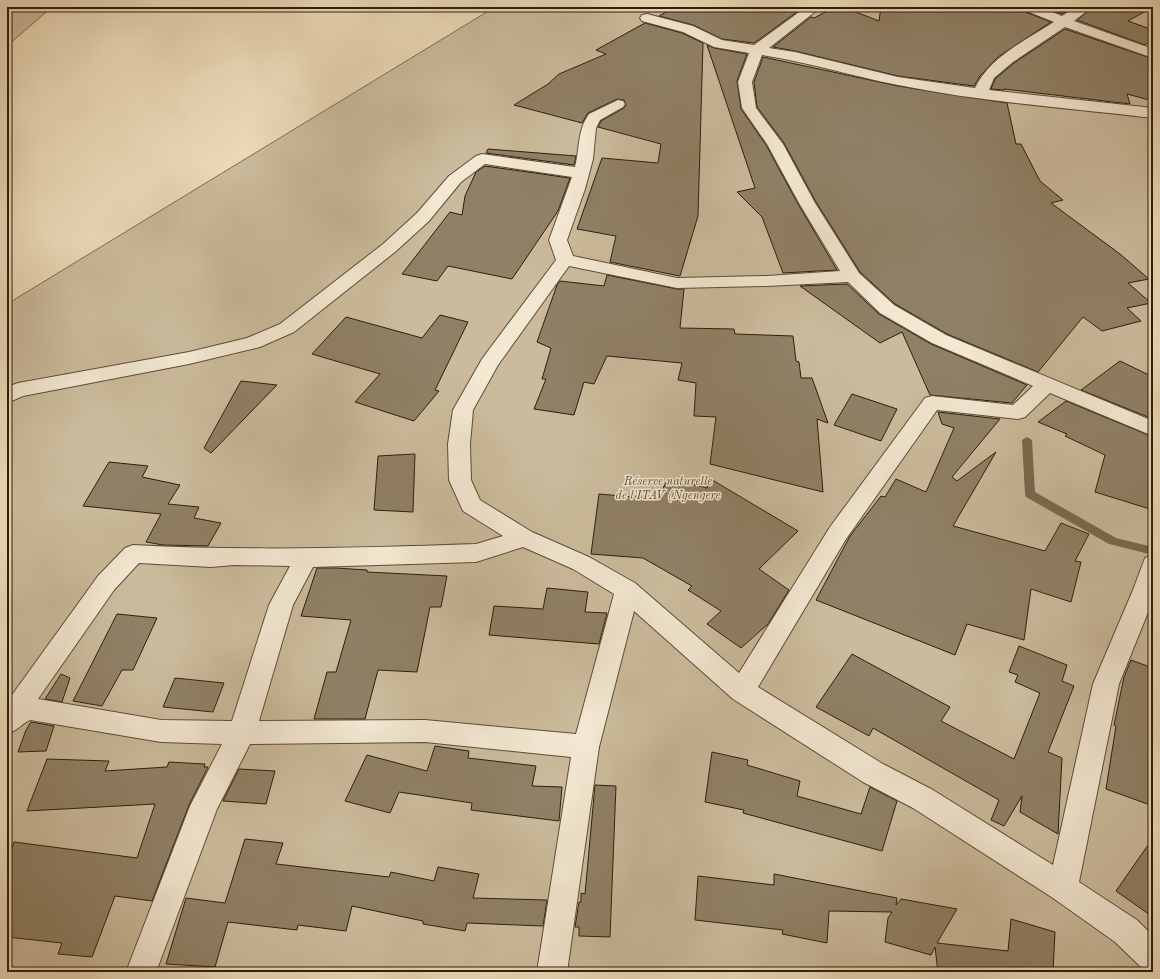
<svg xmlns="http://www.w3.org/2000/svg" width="1160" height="979" font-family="'Old Standard TT',serif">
	<rect width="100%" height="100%" fill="#ecdbb9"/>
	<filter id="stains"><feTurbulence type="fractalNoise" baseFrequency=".005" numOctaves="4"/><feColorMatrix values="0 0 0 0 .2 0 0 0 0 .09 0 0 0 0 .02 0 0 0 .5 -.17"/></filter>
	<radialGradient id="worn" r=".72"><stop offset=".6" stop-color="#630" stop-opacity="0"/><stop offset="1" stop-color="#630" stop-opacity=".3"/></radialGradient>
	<g fill="#cbbb9c" stroke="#7c6c54">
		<path d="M7,7H52L8,45L7,50Z"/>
		<path d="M495,7H1153V972H7V304Z"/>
	</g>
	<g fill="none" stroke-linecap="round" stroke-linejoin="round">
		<path fill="#786950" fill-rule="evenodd" d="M1027,437L1032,440L1035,492L1116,538L1153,547V555L1109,544L1026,497L1025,494L1022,440Z"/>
	</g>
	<g fill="#908066" stroke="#2c1e0c">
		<path d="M675,7H784L797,12L754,43L722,39L693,25L659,16Z"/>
		<path d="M835,7H843L879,21L881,7H1021L1023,11L1051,22L998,57L980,76L974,86L898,76L795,51L773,47L811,17L814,18Z"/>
		<path d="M1044,7H1073L1062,14Z"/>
		<path d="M1093,7H1153L1128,21L1153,30V39L1145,45L1077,20Z"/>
		<path d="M645,23L682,33L703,43L698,216L680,276L610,262L616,236L577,229L602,158L658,163L661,144L598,127L601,121L624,108L626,105L624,100L617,99L588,113L582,123L514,105L548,84L559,74L606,54L596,50Z"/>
		<path d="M1065,29L1153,59V101L1127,94L1130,104L1004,89V90L991,89L995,79L1014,63Z"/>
		<path d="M707,45L714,48L747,54L737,81L741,109L766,145L798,204L837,270L783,273L762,217L737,192L755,188Z"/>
		<path d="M763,57L898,86L1007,103L1016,144H1021L1040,181L1063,200L1051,203L1120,254L1149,279L1128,283L1151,303L1127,308L1141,321L1102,331L1083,317L1038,372L947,334L895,304L860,272L816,202L784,143L757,107L754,82Z"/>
		<path d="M488,149L576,156L574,165L486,153Z"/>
		<path d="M485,166L570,178L558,211L512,279L448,266L437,281L402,274L450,212L462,215L465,196L476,172Z"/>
		<path d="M607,275L677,289H684L680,328L734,329L735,334L793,336L796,361L799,362L801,378H812L828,423L817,419L823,492L710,464L716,417L694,416L696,383L678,380L682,363L607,356L594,384L584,382L574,415L534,409L546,379H542L551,348L537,342L557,285L560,281L604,286Z"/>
		<path d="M847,284L879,314L931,344L1027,385L1012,403L930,395L902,332L880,343L800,286Z"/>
		<path d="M440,315L468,322L435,390L439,391L414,421L355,402L380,374L312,354L346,317L422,338Z"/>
		<path d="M1120,361L1153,377V419L1081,390Z"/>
		<path d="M241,381L277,385L211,453L204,448Z"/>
		<path d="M852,394L897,409L881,441L834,425Z"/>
		<path d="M1066,401L1153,437V510L1095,492L1105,455L1065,436L1067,434L1038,422Z"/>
		<path d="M938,412L1000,419L952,477L957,481L996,452L953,526L1045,551L1061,523L1089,534L1075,561L1081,562L1071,602L1031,589L1024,640L967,624L955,655L816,600L850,536L881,496L885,497L896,479L926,492L954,428L942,424Z"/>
		<path d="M415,454L413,512L374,510L378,456Z"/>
		<path d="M109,462L148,466L142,477L180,485L168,504L199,507L194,518L221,523L208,546L163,545L146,542L161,514L83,506Z"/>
		<path d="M668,478L707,488L709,478L798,531L759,569L789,590L768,624L741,648L707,624L721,611L688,590L692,586L643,558L591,554L599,494L658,499Z"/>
		<path d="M317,568H336L367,570V572L447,576L441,607H430L417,672L378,670L365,719H314L327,672H336L351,620L301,616Z"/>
		<path d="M547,588L588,592L585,612L607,613L599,644L489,635L494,606L543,609Z"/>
		<path d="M117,614L157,618L133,670H122L102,706L73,701Z"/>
		<path d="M1019,646L1067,665L1062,681L1074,686L1048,752L1062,758L1058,834L1020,812L1022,796L1004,826L991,820L999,800L873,728L869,736L816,707L852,654L950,707L941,721L1014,759L1040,693L1015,682L1018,675L1009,672Z"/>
		<path d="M1131,660L1153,668V806L1106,789L1116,726L1114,725L1124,677Z"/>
		<path d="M61,674L70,678L62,702L45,699Z"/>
		<path d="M175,678L224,683L213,712L163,707Z"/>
		<path d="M31,722L54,726L46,751L18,752L26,730Z"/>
		<path d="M435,746L469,751L468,758L536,766L532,786L562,787L559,821L471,810L472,803L399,792L390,813L345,801L367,755L427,771Z"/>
		<path d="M712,752L748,760L747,765L800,781L797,796L861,814L870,787L897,801L882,851L743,813L744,810L705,802Z"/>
		<path d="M47,759L109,761L105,771L167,767L169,762L205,764L204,767H208L189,805L152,901L115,896L92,957L58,954L62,943L7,937V861L14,842L137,858L155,804L27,811Z"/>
		<path d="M239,769L275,771L266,804L223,801Z"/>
		<path d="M595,785L616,786L610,937L579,936V927H575L579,902H581V893L585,894Z"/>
		<path d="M1153,838V917L1116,891Z"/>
		<path d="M245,839L283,843L276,864L389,877L391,872L434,881L438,867L479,874L473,898L547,900L543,926L467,923L465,931L423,924V921L352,906L346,931L298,925L297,930L228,922L215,967L166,964L186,898L225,903Z"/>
		<path d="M774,874L897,898L896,905L901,899L957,909L937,943L1008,951L1011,919L1055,932L1053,972H938L935,947L931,955L885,942L888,918L892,912L829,911L827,943L782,934L783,930L695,920L698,876L774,885Z"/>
	</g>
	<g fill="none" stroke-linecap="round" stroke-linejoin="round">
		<defs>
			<path id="minor" d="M806,7H821L769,48L795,52L898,77L975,88C990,57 1026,40 1054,22L1024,10L1022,7H1040L1062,16L1076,7H1092L1074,21L1153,49V58L1065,27L1013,62L994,78L989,90L1153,108V118C1068,108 982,102 898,85C852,76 808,62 762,55L752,82L756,108L783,144L815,203L859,273L894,305L946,335L1153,421V436L1050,393L1025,417L1018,419L937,410L846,539L758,687L883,764L933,790L1053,865L1093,684L1133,590L1145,558L1153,555V600L1119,684L1079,882L1137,920L1153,936V972L1142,968L1115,942L1053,898L913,808L863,782L733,699L634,611L599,747L567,972H537L571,757L425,742L250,744L217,809L156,972H126L190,806L222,744L161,742L30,720C21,724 17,731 7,734V702L98,576L125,548L133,545C247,551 362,548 476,544L503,536L463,511L449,480L448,444L453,410L482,359L556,260L549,240L572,177L485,164L461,182L429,221L395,252L294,332L260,347L189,364L23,396L7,403V387L18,383L189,352L247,338L280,324L383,244L417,213L449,176L476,156L482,154L575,167C580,148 577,131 589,114L618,100L623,101L625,104L623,107L600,120L596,128L593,159L585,189L567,240L573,256L677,278L767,276L840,271L799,203L767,144L742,108L738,82L749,53L714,47L683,32L642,21L640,18L642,15L647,14L693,26L722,40L754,45ZM569,266L677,288L767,286L848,282L880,313L932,343L1033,386L1013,405L932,396L925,398L830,527L739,673L635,583L589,557L532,532L480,500L471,480L470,444L473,410L498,365ZM523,547L573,569L614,594L576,734L425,720L259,721L293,605L313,567L476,562ZM139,563L211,567L234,565L290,566L269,605L232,721L161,720L38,699L114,590Z"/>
		</defs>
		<use href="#minor" stroke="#5c4d37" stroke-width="2"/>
		<use href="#minor" fill="#f3e8d2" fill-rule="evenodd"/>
	</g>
	<g text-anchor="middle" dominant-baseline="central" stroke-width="3" stroke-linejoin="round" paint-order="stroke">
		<g font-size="12" font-style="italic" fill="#5c4d37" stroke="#f3e8d2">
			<text x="668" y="482">Réserve naturelle<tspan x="668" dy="14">de l'ITAV (Ngengere</tspan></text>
		</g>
	</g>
	<rect width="1160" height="979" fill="none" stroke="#ecdbb9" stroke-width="24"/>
	<rect x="8" y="8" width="1144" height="963" fill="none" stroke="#2c1e0c" stroke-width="2"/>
	<rect x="12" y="12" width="1136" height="955" fill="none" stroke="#2c1e0c"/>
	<rect width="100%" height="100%" filter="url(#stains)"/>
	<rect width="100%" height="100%" fill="url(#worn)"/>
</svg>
